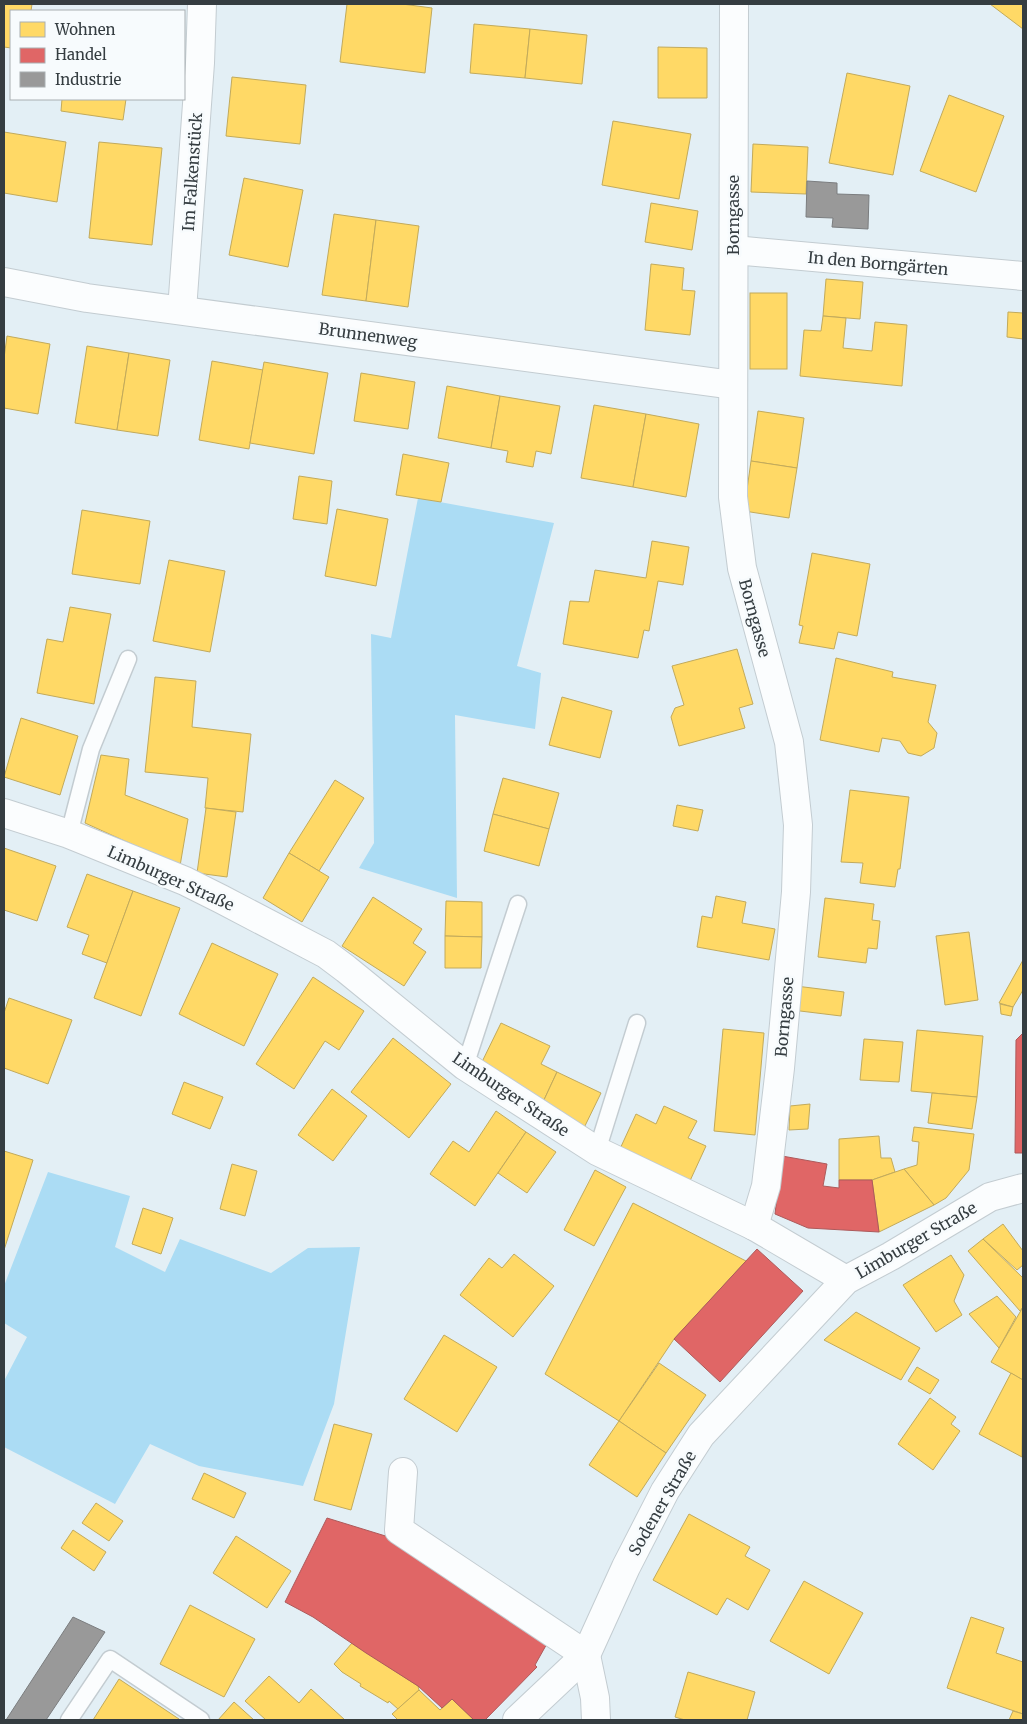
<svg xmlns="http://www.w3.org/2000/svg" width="1027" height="1724" font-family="Merriweather,serif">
	<rect width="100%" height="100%" fill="#e3eff5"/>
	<g fill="#abdcf4">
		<path d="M418,498L554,523L517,666L541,673L535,729L455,715L457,898L359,868L374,843L371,634L391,638Z"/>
		<path d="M48,1172L130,1196L115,1247L165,1272L180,1239L271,1273L308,1248L360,1247L334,1404L303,1486L199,1466L150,1444L115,1504L4,1447V1381L27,1337L4,1323V1286Z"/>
	</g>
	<g fill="#ffd966" stroke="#c2aa5b">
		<path d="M4,4H32L31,11H11V48L4,47Z"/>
		<path d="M347,4H402L432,8L425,73L340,62Z"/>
		<path d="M990,4H1023V29Z"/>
		<path d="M474,24L530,29L525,78L470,73Z"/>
		<path d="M530,29L587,35L582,84L525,78Z"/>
		<path d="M658,47L707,48V98H658Z"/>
		<path d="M847,73L910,86L893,175L829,163Z"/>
		<path d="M232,77L306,85L300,144L226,136Z"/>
		<path d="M949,95L1004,116L976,192L920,171Z"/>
		<path d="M62,99H126L123,120L61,111Z"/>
		<path d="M613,121L691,134L679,199L602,185Z"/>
		<path d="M4,132L66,142L57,202L4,193Z"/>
		<path d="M99,142L162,148L152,245L89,238Z"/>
		<path d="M753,144L808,147L806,194L751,192Z"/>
		<path d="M244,178L303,190L288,267L229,255Z"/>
		<path d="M651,203L698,211L692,250L645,242Z"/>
		<path d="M334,214L376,220L366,301L322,295Z"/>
		<path d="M376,220L419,226L408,307L366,301Z"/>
		<path d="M651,264L684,268L682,290L695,291L690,335L645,330Z"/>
		<path d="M826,279L863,282L860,319L823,316Z"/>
		<rect x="750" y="293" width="37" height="76"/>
		<path d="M1008,312L1023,313V339L1007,337Z"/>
		<path d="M823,316L846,318L843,348L872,351L875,322L907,325L902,386L800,376L804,330L821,331Z"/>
		<path d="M7,336L50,344L38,414L4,408V358Z"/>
		<path d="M87,346L129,353L117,430L75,423Z"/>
		<path d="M129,353L170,360L158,436L117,430Z"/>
		<path d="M212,361L263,370L249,449L199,440Z"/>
		<path d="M264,362L328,373L314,454L250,443Z"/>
		<path d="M361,373L415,382L408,429L354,421Z"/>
		<path d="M447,386L500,396L491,448L438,438Z"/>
		<path d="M500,396L560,406L551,454L536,451L533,467L506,462L508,451L491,448Z"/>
		<path d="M594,405L646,414L633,487L581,478Z"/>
		<path d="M758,411L804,418L797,468L751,461Z"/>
		<path d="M646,414L699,424L686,497L633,487Z"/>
		<path d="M403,454L449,463L441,502L396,495Z"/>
		<path d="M751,461L797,468L789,518L744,511Z"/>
		<path d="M299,476L332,481L327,524L293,519Z"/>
		<path d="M337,509L388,519L376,586L325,576Z"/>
		<path d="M82,510L150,521L140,584L72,574Z"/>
		<path d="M652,541L689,547L683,585L658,581L649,631L644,630L638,658L563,644L570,601L589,602L595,570L646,578Z"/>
		<path d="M812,553L870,564L857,636L838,632L834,649L799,643L803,626L799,625Z"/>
		<path d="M169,560L225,571L210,652L153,641Z"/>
		<path d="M70,607L111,614L94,704L37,693L47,639L63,642Z"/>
		<path d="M737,649L753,704L739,708L745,728L679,746L671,717L675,708L684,705L672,666Z"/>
		<path d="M836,658L893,672L892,677L936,685L928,722L937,733L934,748L921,756L908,753L900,741L882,738L879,752L820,740Z"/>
		<path d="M155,677L196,681L192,727L251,734L243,812L205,808L208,778L145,772Z"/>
		<path d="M562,697L612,711L600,758L549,745Z"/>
		<path d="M21,718L78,736L60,795L4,777Z"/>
		<path d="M101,755L129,759L125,795L188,819L180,866L85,823Z"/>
		<path d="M503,778L559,793L549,829L493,814Z"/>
		<path d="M335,780L364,798L319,871L289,853Z"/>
		<path d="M850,790L909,797L900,869H898L895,887L860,883L863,863L841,862Z"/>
		<path d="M677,805L703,810L698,831L673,826Z"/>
		<path d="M206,808L236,812L227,877L197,873Z"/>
		<path d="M493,814L549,829L539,866L484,851Z"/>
		<path d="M4,848L56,866L37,921L4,910Z"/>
		<path d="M289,853L329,877L302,922L263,898Z"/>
		<path d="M87,874L133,891L107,963L82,954L89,935L67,927Z"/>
		<path d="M133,891L180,908L141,1016L94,998Z"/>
		<path d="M716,896L746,902L742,923L775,929L769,960L697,947L702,916L712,918Z"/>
		<path d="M373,897L422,929L413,943L426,952L404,986L342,946Z"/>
		<path d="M825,898L874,904L872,920L880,921L877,949L868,948L866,963L818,957Z"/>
		<path d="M446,901L482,902V937L445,936Z"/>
		<path d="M969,932L978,1000L945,1005L936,936Z"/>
		<path d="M445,936L482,937L481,968H445Z"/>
		<path d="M212,943L278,974L244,1046L179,1014Z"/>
		<path d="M1023,960V990L1013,1007L999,1003Z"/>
		<path d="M313,977L364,1011L339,1050L325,1041L294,1089L256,1064Z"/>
		<path d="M796,986L844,992L841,1016L792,1010Z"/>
		<path d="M9,998L72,1020L48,1084L4,1068V1013Z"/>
		<path d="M1000,1004L1013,1007L1011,1016L1001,1014Z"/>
		<path d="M501,1023L550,1046L541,1064L557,1072L543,1102L478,1070Z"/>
		<path d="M723,1029L764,1033L755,1135L714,1131Z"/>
		<path d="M917,1030L983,1036L977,1097L911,1091Z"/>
		<path d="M393,1038L451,1084L409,1138L351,1092Z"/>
		<path d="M864,1039L903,1042L899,1082L860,1080Z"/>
		<path d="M557,1072L601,1093L581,1134L543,1102Z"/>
		<path d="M184,1082L223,1097L210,1129L172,1114Z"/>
		<path d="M332,1089L367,1116L333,1161L298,1135Z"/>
		<path d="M932,1093L977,1097L972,1129L928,1123Z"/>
		<path d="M810,1104L808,1129L789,1130L790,1106Z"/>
		<path d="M664,1106L697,1121L688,1138L706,1146L689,1183L619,1151L636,1114L656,1124Z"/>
		<path d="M496,1111L526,1132L475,1206L430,1174L453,1141L469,1152Z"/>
		<path d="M914,1127L974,1134L969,1170L946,1198L934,1205L904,1169L917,1165L919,1142L912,1141Z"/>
		<path d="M526,1132L556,1152L527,1193L498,1173Z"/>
		<path d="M879,1136L881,1158H891L895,1172L872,1180H839V1139Z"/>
		<path d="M4,1151L33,1160L4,1250Z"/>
		<path d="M232,1164L257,1171L245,1216L220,1209Z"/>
		<path d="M904,1169L934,1205L879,1232L872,1180Z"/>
		<path d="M595,1170L626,1187L594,1246L564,1230Z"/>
		<path d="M633,1203L746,1261L674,1339L619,1421L545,1374Z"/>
		<path d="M143,1208L173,1218L161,1254L132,1244Z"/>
		<path d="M1003,1224L1023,1251V1265L1017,1270L983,1239Z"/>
		<path d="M983,1239L1023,1278V1307L1020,1311L968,1251Z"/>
		<path d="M514,1254L554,1286L513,1337L460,1295L489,1258L502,1268Z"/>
		<path d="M951,1255L964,1275L954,1301L962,1315L936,1332L903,1285Z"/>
		<path d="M997,1296L1016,1317L999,1348L969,1314Z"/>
		<path d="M1023,1307V1380L991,1362Z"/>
		<path d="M856,1312L920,1348L901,1380L824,1340Z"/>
		<path d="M444,1335L497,1367L457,1432L404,1399Z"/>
		<path d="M659,1363L706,1395L666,1453L619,1421Z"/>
		<path d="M917,1367L939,1380L930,1394L908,1381Z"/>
		<path d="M1011,1373L1023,1380L1022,1457L979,1434Z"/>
		<path d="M930,1398L956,1417L951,1424L960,1431L933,1470L898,1444Z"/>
		<path d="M619,1421L666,1453L637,1497L589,1465Z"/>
		<path d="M334,1424L372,1434L351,1510L314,1500Z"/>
		<path d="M204,1473L246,1493L234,1518L192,1499Z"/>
		<path d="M96,1503L123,1521L109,1541L82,1523Z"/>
		<path d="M689,1514L750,1547L745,1556L770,1570L748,1610L727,1598L717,1615L653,1580Z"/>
		<path d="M73,1530L106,1552L94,1571L61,1548Z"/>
		<path d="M236,1536L291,1571L267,1608L213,1573Z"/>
		<path d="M804,1581L863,1613L829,1674L770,1641Z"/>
		<path d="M190,1605L255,1639L224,1697L160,1664Z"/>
		<path d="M971,1617L1004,1628L996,1653L1023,1662V1714L947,1688Z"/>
		<path d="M352,1643L418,1686L419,1690L398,1709L389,1701L388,1703L360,1686L361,1684L342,1672L334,1664Z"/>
		<path d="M688,1672L755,1692L747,1720H685L675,1717Z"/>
		<path d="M269,1676L299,1703L311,1689L345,1720H266L245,1701Z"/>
		<path d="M119,1679L179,1719L178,1720H93Z"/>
		<path d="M419,1690L440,1710L452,1699L474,1720H398L392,1714Z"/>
		<path d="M234,1702L254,1720H218Z"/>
		<path d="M1013,1711L1023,1714V1720H1009Z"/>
	</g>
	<g fill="#e06666" stroke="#ad5a5b">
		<path d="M1022,1034H1023V1153H1015L1016,1040Z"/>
		<path d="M782,1156L827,1164L823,1186L839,1188V1180H872L879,1232L808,1228L775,1214Z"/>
		<path d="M757,1249L803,1291L720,1382L674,1339Z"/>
		<path d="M327,1518L405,1542L549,1640L535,1665L537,1667L485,1720H474L452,1699L442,1708L418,1686L366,1653L313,1617L285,1602Z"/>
	</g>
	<g fill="#999" stroke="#7b7d7f">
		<path d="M807,181L837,183V194L869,195L868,229L832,227L833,218L806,217Z"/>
		<path d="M73,1617L105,1632L46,1720H6Z"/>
	</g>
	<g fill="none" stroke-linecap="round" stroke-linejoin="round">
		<defs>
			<g id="service">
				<path d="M69,834L91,749L128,659"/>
				<path d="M465,1066L518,904"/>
				<path d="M597,1151L637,1023"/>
				<path d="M69,1720L110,1659L201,1720"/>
			</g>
			<g id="minor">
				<path d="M734,4L733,497L742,568L789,742L798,825L796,892L780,1068L766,1186L754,1226"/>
				<path d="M734,250L1023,276"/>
				<path d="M4,282L87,298L733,385"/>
				<path d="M182,310L200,63L202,4"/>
				<path d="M4,813L69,834L185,881L221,899L326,954L346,969L465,1066L597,1151L754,1226L846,1280"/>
				<path d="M403,1472L399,1530L586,1655L595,1698L596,1720"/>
				<path d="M517,1720L586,1655L626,1567L665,1491L701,1435L846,1280L891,1256L990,1197L1023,1188"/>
			</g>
		</defs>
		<use href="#service" stroke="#c3ccd1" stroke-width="19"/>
		<use href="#minor" stroke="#c3ccd1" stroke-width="30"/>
		<use href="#service" stroke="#fbfdfe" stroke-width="16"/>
		<use href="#minor" stroke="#fbfdfe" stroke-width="28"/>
	</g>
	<g text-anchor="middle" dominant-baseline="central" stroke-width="5" stroke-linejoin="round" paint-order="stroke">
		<g font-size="16" fill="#353d41" stroke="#f7fbfd">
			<text transform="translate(192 172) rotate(-86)">Im Falkenstück</text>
			<text transform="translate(733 215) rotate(-90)">Borngasse</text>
			<text transform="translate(878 263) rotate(5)">In den Borngärten</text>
			<text transform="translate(368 335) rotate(8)">Brunnenweg</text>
			<text transform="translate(755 618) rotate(75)">Borngasse</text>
			<text transform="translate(171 878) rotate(24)">Limburger Straße</text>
			<text transform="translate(784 1017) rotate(-85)">Borngasse</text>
			<text transform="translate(511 1094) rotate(34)">Limburger Straße</text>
			<text transform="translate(916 1240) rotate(-30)">Limburger Straße</text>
			<text transform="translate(662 1503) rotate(-60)">Sodener Straße</text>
		</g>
	</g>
	<rect width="1027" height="1724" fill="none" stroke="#353d41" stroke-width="10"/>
	<rect x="10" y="10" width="175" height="90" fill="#f7fbfd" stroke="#a9afb2"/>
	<rect x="20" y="22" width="25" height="15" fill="#ffd966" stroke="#a9afb2"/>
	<text x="55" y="35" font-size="15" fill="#353d41">Wohnen</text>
	<rect x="20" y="48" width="25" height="15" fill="#e06666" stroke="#a9afb2"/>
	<text x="55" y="60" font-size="15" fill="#353d41">Handel</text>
	<rect x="20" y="72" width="25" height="15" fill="#999999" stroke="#a9afb2"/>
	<text x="55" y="85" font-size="15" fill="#353d41">Industrie</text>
</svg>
